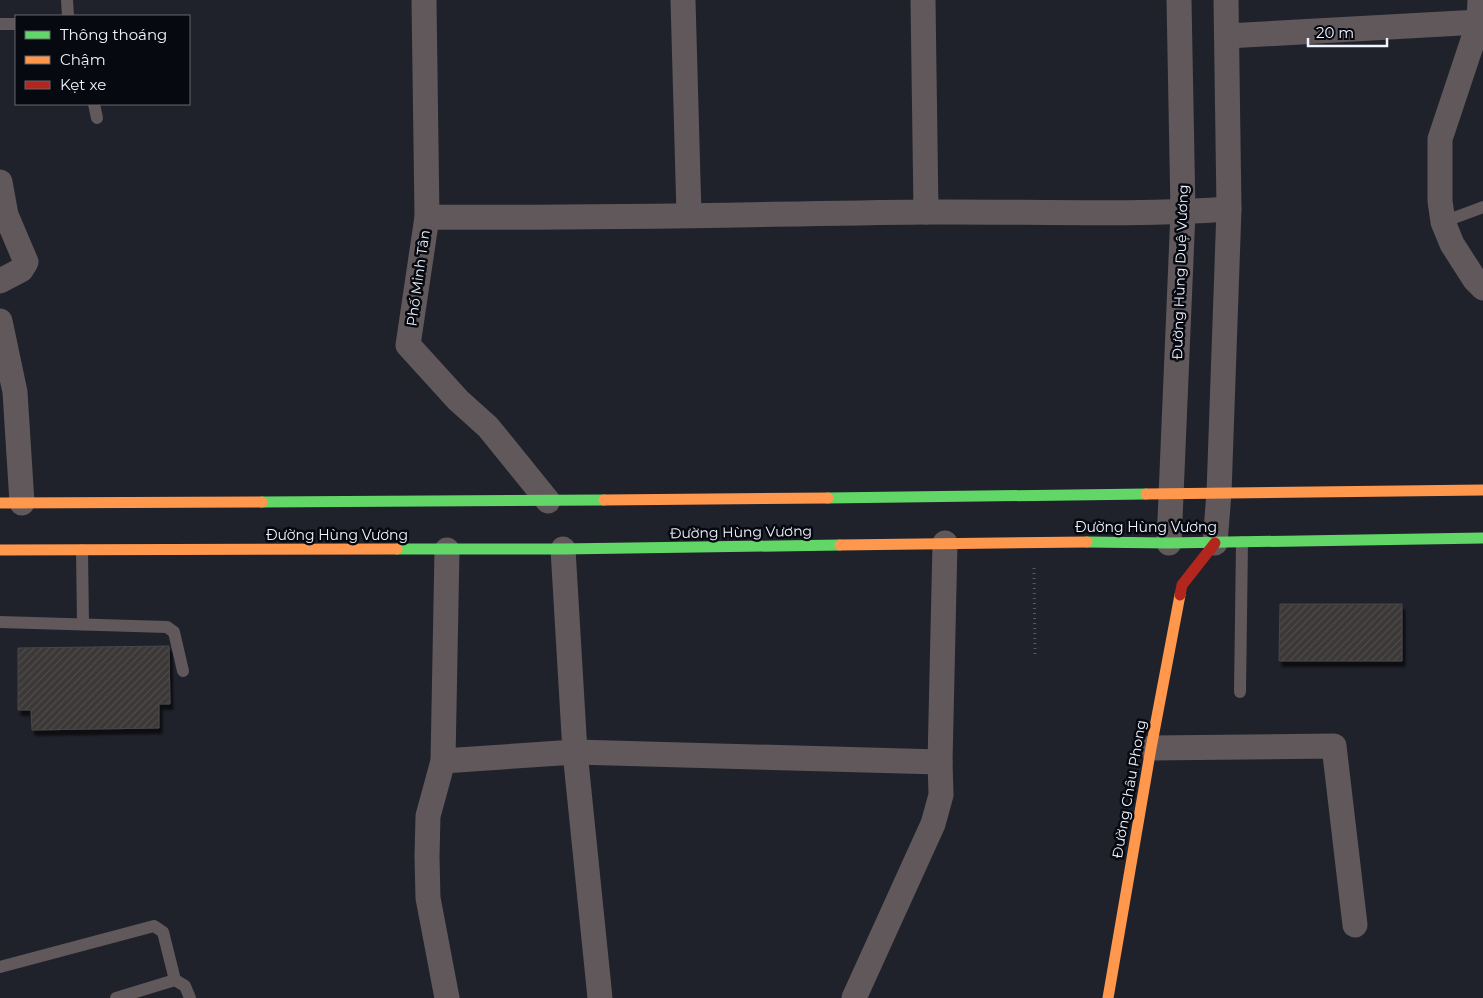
<svg xmlns="http://www.w3.org/2000/svg" width="1483" height="998" font-family="Montserrat,sans-serif">
	<defs>
		<pattern id="building-hatch" width="6" height="6" patternUnits="userSpaceOnUse" patternTransform="scale(1.25)"><rect width="6" height="6" fill="#3c3837"/><path d="M-1 1l2-2M0 6l6-6M5 7l2-2" fill="none" stroke="#4f4c4b"/></pattern>
		<filter id="shadow"><feDropShadow dx="3" dy="5.5" stdDeviation="1" flood-color="#0009"/></filter>
	</defs>
	<rect width="100%" height="100%" fill="#1f222b"/>
	<g fill="url(#building-hatch)" stroke="#494749" filter="url(#shadow)">
		<path d="M1280,604H1402V661H1279Z"/>
		<path d="M169,646L170,704H159V728L32,730L31,710H18V648Z"/>
	</g>
	<g fill="none" stroke-linecap="round" stroke-linejoin="round">
		<path stroke="#5a585c" stroke-width="3" stroke-dasharray="1 4" stroke-linecap="butt" d="M1034,568L1035,656"/>
		<g stroke="#60585a" stroke-width="12">
			<path d="M67,0L68,16"/>
			<path d="M0,24H16"/>
			<path d="M94,104L97,118"/>
			<path d="M1443,222L1483,207"/>
			<path d="M82,550L83,624"/>
			<path d="M0,622L167,627L174,632L183,671"/>
			<path d="M1240,692L1242,542"/>
			<path d="M0,967L154,926L163,932L175,980"/>
			<path d="M116,998L175,980L185,986L190,998"/>
		</g>
		<g stroke="#60585a" stroke-width="25">
			<path d="M424,0L427,217L408,345L458,400L488,427L548,501"/>
			<path d="M683,0L689,215"/>
			<path d="M923,0L926,212"/>
			<path d="M1480,0L1479,22L1440,139V201L1443,222L1452,244L1475,280L1483,288"/>
			<path d="M1227,36L1479,22L1483,23"/>
			<path d="M0,182L6,215L26,262L21,270L0,281"/>
			<path d="M427,217C592,219 757,214 923,212C1025,211 1127,216 1229,209"/>
			<path d="M0,321L15,392L22,503"/>
			<path d="M1169,543L1183,212L1179,0"/>
			<path d="M1215,543L1219,493L1229,209L1226,0"/>
			<path d="M563,549L575,752L600,998"/>
			<path d="M447,550L443,761L428,816L427,857L428,898L447,998"/>
			<path d="M1151,748L1334,746L1355,925"/>
			<path d="M443,761L575,752L940,762"/>
			<path d="M854,998L933,824L941,795L940,762L945,543"/>
		</g>
		<g stroke="#63d668" stroke-width="11">
			<path d="M828,498L1146,494"/>
			<path d="M262,502L604,500"/>
			<path d="M1087,542L1169,543L1483,538"/>
			<path d="M397,549H563L840,545"/>
		</g>
		<g stroke="#ff974d" stroke-width="11">
			<path d="M1146,494L1483,490"/>
			<path d="M604,500L828,498"/>
			<path d="M0,503L262,502"/>
			<path d="M840,545L1087,542"/>
			<path d="M0,550L397,549"/>
			<path d="M1108,998L1151,748L1180,595"/>
		</g>
		<path stroke="#b3261e" stroke-width="11" d="M1180,595L1182,585L1215,543"/>
	</g>
	<g text-anchor="middle" dominant-baseline="central" stroke-width="5" stroke-linejoin="round" paint-order="stroke">
		<g font-size="14" fill="#f1f4ff" stroke="#070911">
			<text transform="translate(1180 272) rotate(-88)">Đường Hùng Duệ Vương</text>
			<text transform="translate(418 278) rotate(-82)">Phố Minh Tân</text>
			<text x="1146" y="527">Đường Hùng Vương</text>
			<text transform="translate(741 532) rotate(-1)">Đường Hùng Vương</text>
			<text x="337" y="535">Đường Hùng Vương</text>
			<text transform="translate(1129 789) rotate(-80)">Đường Châu Phong</text>
		</g>
	</g>
	<rect x="15" y="15" width="175" height="90" fill="#070911" stroke="#656770"/>
	<rect x="25" y="31" width="25" height="8" fill="#63d668" stroke="#656770"/>
	<text x="60" y="40" font-size="15" fill="#f1f4ff">Thông thoáng</text>
	<rect x="25" y="56" width="25" height="8" fill="#ff974d" stroke="#656770"/>
	<text x="60" y="65" font-size="15" fill="#f1f4ff">Chậm</text>
	<rect x="25" y="81" width="25" height="8" fill="#b3261e" stroke="#656770"/>
	<text x="60" y="90" font-size="15" fill="#f1f4ff">Kẹt xe</text>
	<path d="M1308 38v8h79v-8" fill="none" stroke="#f1f4ff" stroke-width="2.5"/>
	<text x="1316" y="38" font-size="15" fill="#f1f4ff" stroke="#070911" stroke-width="4" paint-order="stroke">20 m</text>
</svg>
